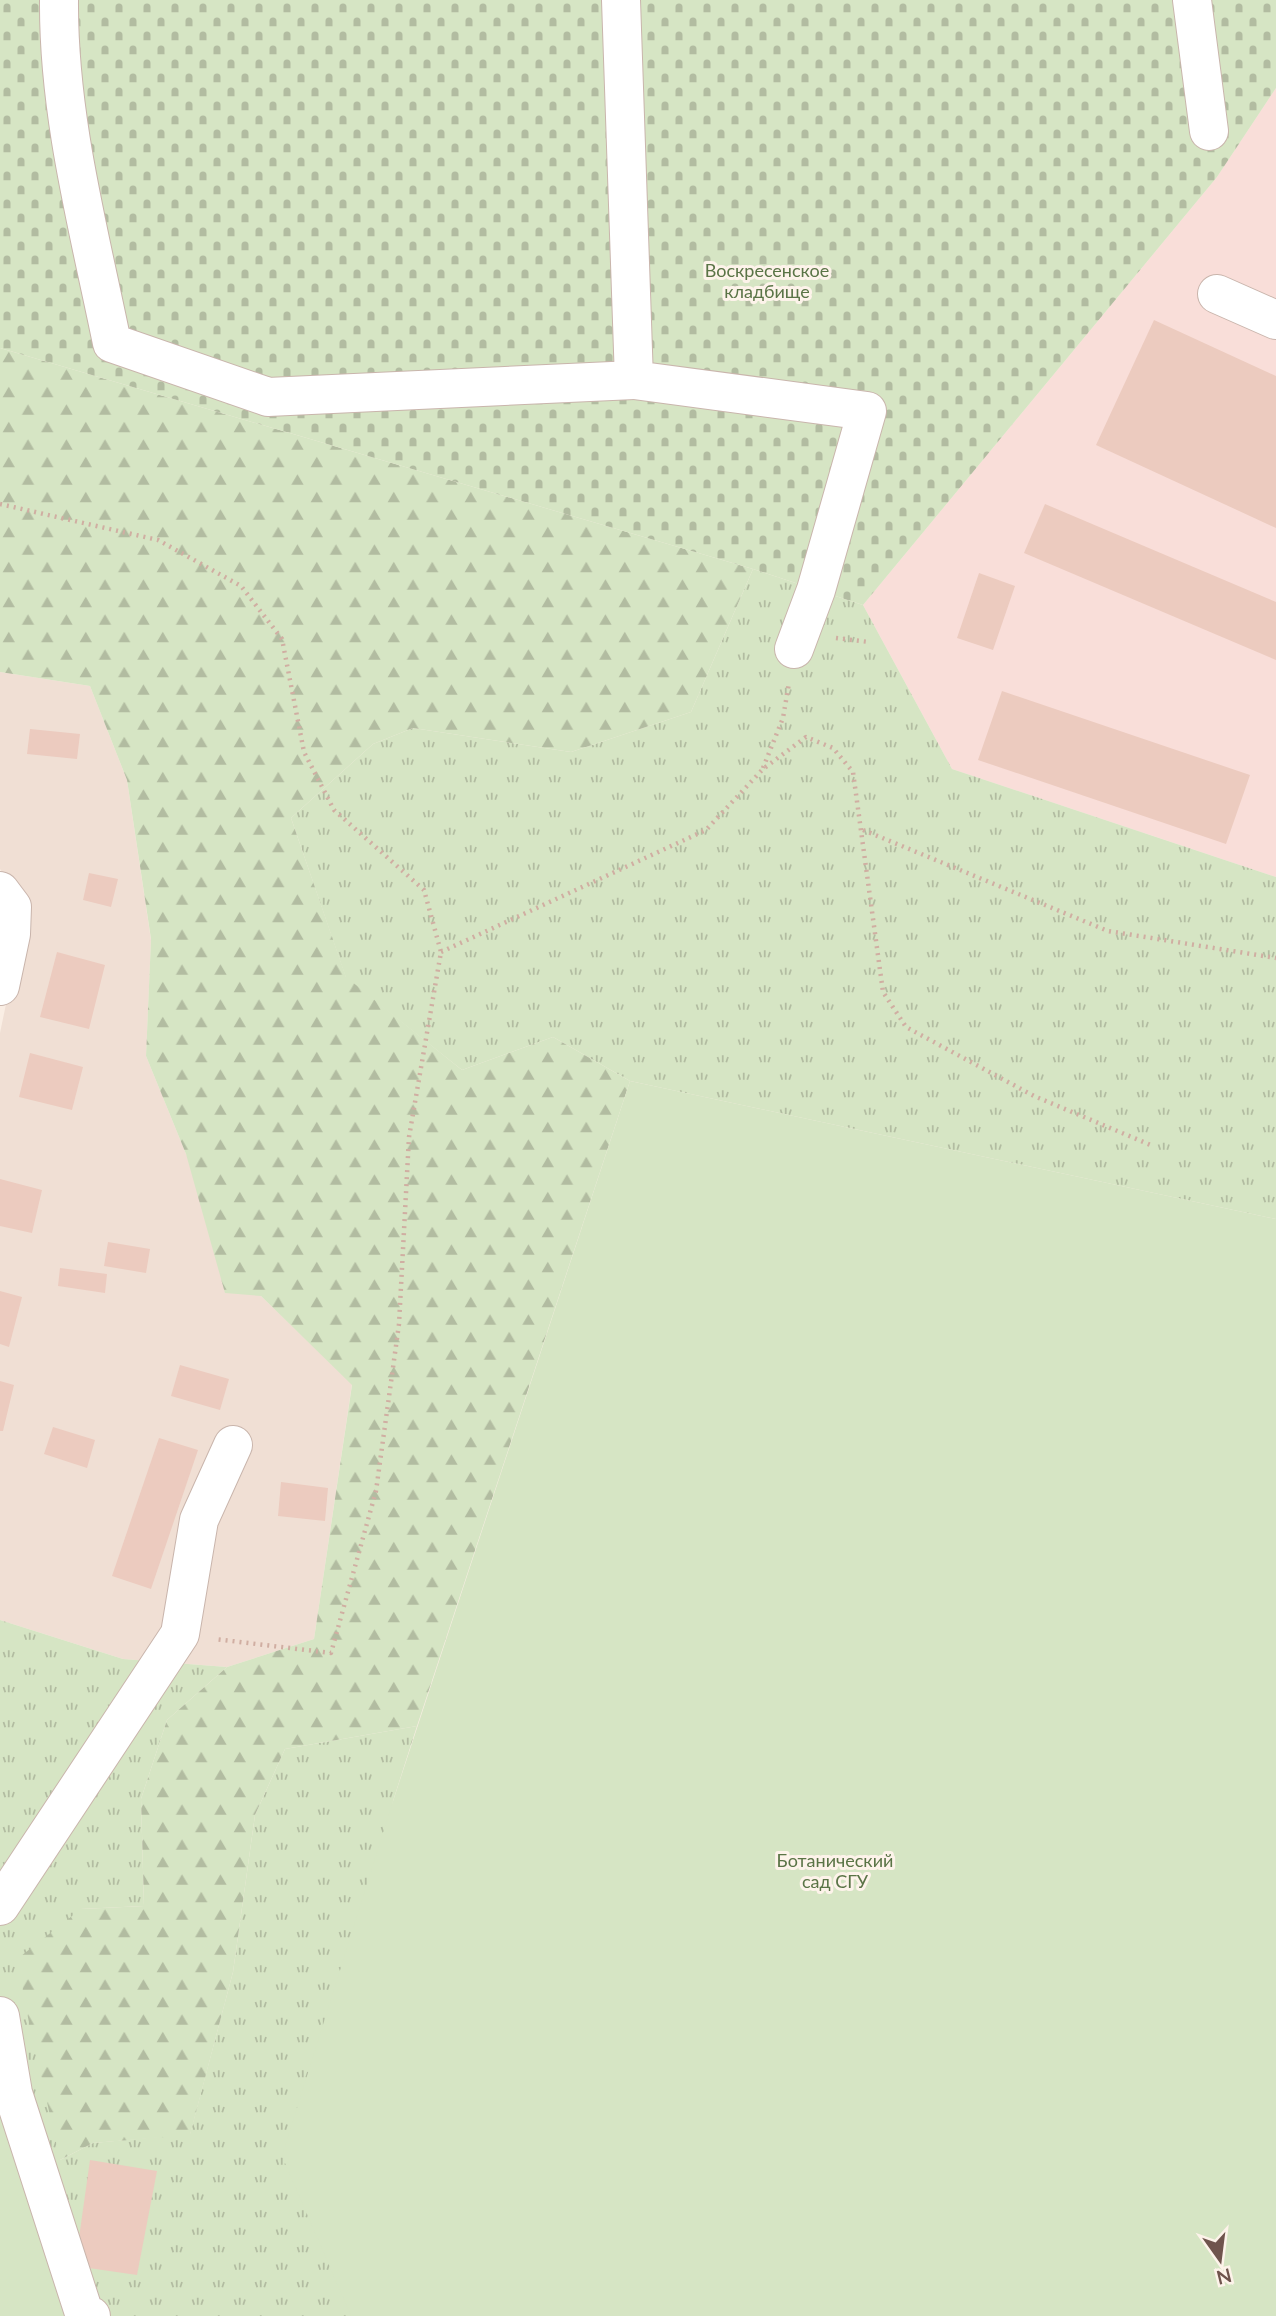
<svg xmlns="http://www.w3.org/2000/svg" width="1276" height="2316" font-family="Lato,sans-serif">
	<defs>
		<pattern id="grass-tufts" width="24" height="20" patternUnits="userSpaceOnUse" patternTransform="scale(1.75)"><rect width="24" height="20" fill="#d6e5c4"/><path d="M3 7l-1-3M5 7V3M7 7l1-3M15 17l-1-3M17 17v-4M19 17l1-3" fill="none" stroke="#b2bca1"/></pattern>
		<pattern id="forest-firs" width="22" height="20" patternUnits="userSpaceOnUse" patternTransform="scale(1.75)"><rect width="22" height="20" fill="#d6e5c4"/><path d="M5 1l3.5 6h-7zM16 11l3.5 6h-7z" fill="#b2bca1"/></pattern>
		<pattern id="cemetery-stones" width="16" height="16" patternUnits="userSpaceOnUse" patternTransform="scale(1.75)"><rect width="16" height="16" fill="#d6e5c4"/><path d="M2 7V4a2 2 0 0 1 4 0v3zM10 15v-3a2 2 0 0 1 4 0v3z" fill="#b2bca1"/></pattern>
	</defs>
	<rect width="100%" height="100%" fill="#faeee4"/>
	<path fill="#f0dfd4" d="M0,672L90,686L127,780L151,940L146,1056L186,1154L261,1296L352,1384L314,1639L227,1667L123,1659L0,1620V1033L21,932V900L0,869Z"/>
	<path fill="#f9ded9" d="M1276,88V877L952,769L863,605L1217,177Z"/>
	<g fill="url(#grass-tufts)">
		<path d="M753,569L863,605L952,769L1276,877V1219L630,1081L553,1037L462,1070L346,978L291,818L373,744L413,728L571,752L691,712Z"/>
		<path d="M0,1620L123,1659L227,1667L167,1720L141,1799L144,1906L81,1909L60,2160L93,2143L190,2134L233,1972L255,1815L285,1749L417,1726L393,1801L351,2316H66L0,2106Z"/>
	</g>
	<path fill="url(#forest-firs)" d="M0,348L753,569L691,712L571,752L413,728L373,744L291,818L346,977L462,1070L553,1037L630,1081L417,1726L285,1749L255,1815L233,1972L190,2135L93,2143L60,2160L23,1995L21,1956L81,1909L144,1906L141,1799L167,1720L227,1667L314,1639L352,1385L261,1296L225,1293L186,1154L146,1056L151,939L127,780L90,686L0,672Z"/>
	<path fill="url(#cemetery-stones)" d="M0,0H1276V88L1217,177L863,605L753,569L0,348Z"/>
	<g fill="#d6e5c4">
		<path d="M630,1081L1276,1219V2316H351L282,2156L393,1801Z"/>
		<path d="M0,2106L66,2316H0Z"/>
	</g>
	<g fill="#eccbbf">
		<path d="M1154,320L1276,376V528L1096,445Z"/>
		<path d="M1045,504L1276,602V660L1024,553Z"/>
		<path d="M979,573L1015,586L993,650L957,638Z"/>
		<path d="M1002,691L1250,775L1226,844L978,760Z"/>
		<path d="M30,729L80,734L77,759L27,754Z"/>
		<path d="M89,873L118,879L111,907L83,900Z"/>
		<path d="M57,952L105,965L89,1029L40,1017Z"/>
		<path d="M30,1053L83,1067L72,1110L19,1097Z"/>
		<path d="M0,1179L42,1190L32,1233L0,1226Z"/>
		<path d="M108,1242L150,1249L146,1273L104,1266Z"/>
		<path d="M60,1268L107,1274L105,1293L58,1286Z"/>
		<path d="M0,1291L22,1297L9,1347L0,1344Z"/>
		<path d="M180,1365L229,1379L220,1410L171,1396Z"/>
		<path d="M0,1381L14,1385L3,1431H0Z"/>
		<path d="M53,1427L95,1440L87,1468L44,1454Z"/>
		<path d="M159,1438L198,1450L151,1589L112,1576Z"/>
		<path d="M281,1482L328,1488L325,1521L278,1516Z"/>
		<path d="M90,2160L157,2171L137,2275L75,2266Z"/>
	</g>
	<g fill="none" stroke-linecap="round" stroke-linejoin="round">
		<defs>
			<g id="minor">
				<path d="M59,0C58,116 89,230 112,343L268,397L634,380"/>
				<path d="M621,0L634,380L867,411L816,590L794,649"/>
				<path d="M1192,0L1209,131"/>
				<path d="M1217,294L1276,320"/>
				<path d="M0,891L12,907L11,934L0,986"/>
				<path d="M0,1906L180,1634L199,1520L233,1445"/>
				<path d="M0,2016L13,2093L84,2313L91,2316"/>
			</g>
		</defs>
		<use href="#minor" stroke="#c9b5ac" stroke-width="40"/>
		<g stroke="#d0aea2" stroke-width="4.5" stroke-dasharray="2 5" stroke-linecap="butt">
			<path d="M0,504L158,540L241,586L282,639L304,752L334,810L424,890L441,952L409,1137L399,1324L376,1491L331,1653L215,1639"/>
			<path d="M836,638L869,642"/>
			<path d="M763,768L783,718L789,683"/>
			<path d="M863,830L1108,931L1276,958"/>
			<path d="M441,952L706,830L763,769L806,737L833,748L853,772L883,992L906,1027L1034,1096L1153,1146"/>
		</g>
		<use href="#minor" stroke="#fff" stroke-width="38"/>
	</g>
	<g text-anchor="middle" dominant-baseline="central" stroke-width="6" stroke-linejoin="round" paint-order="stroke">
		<g font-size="18" fill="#5a7446" stroke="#fdf3ea">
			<text x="767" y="270">Воскресенское<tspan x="767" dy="21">кладбище</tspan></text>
			<text x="835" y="1860">Ботанический<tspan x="835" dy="21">сад СГУ</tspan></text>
		</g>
	</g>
	<g transform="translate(1220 2260) rotate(166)" stroke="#fdf3ea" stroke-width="5" paint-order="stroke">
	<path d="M0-5L12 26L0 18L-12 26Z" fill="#6f544d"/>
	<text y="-10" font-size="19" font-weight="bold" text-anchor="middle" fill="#6f544d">N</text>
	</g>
</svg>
